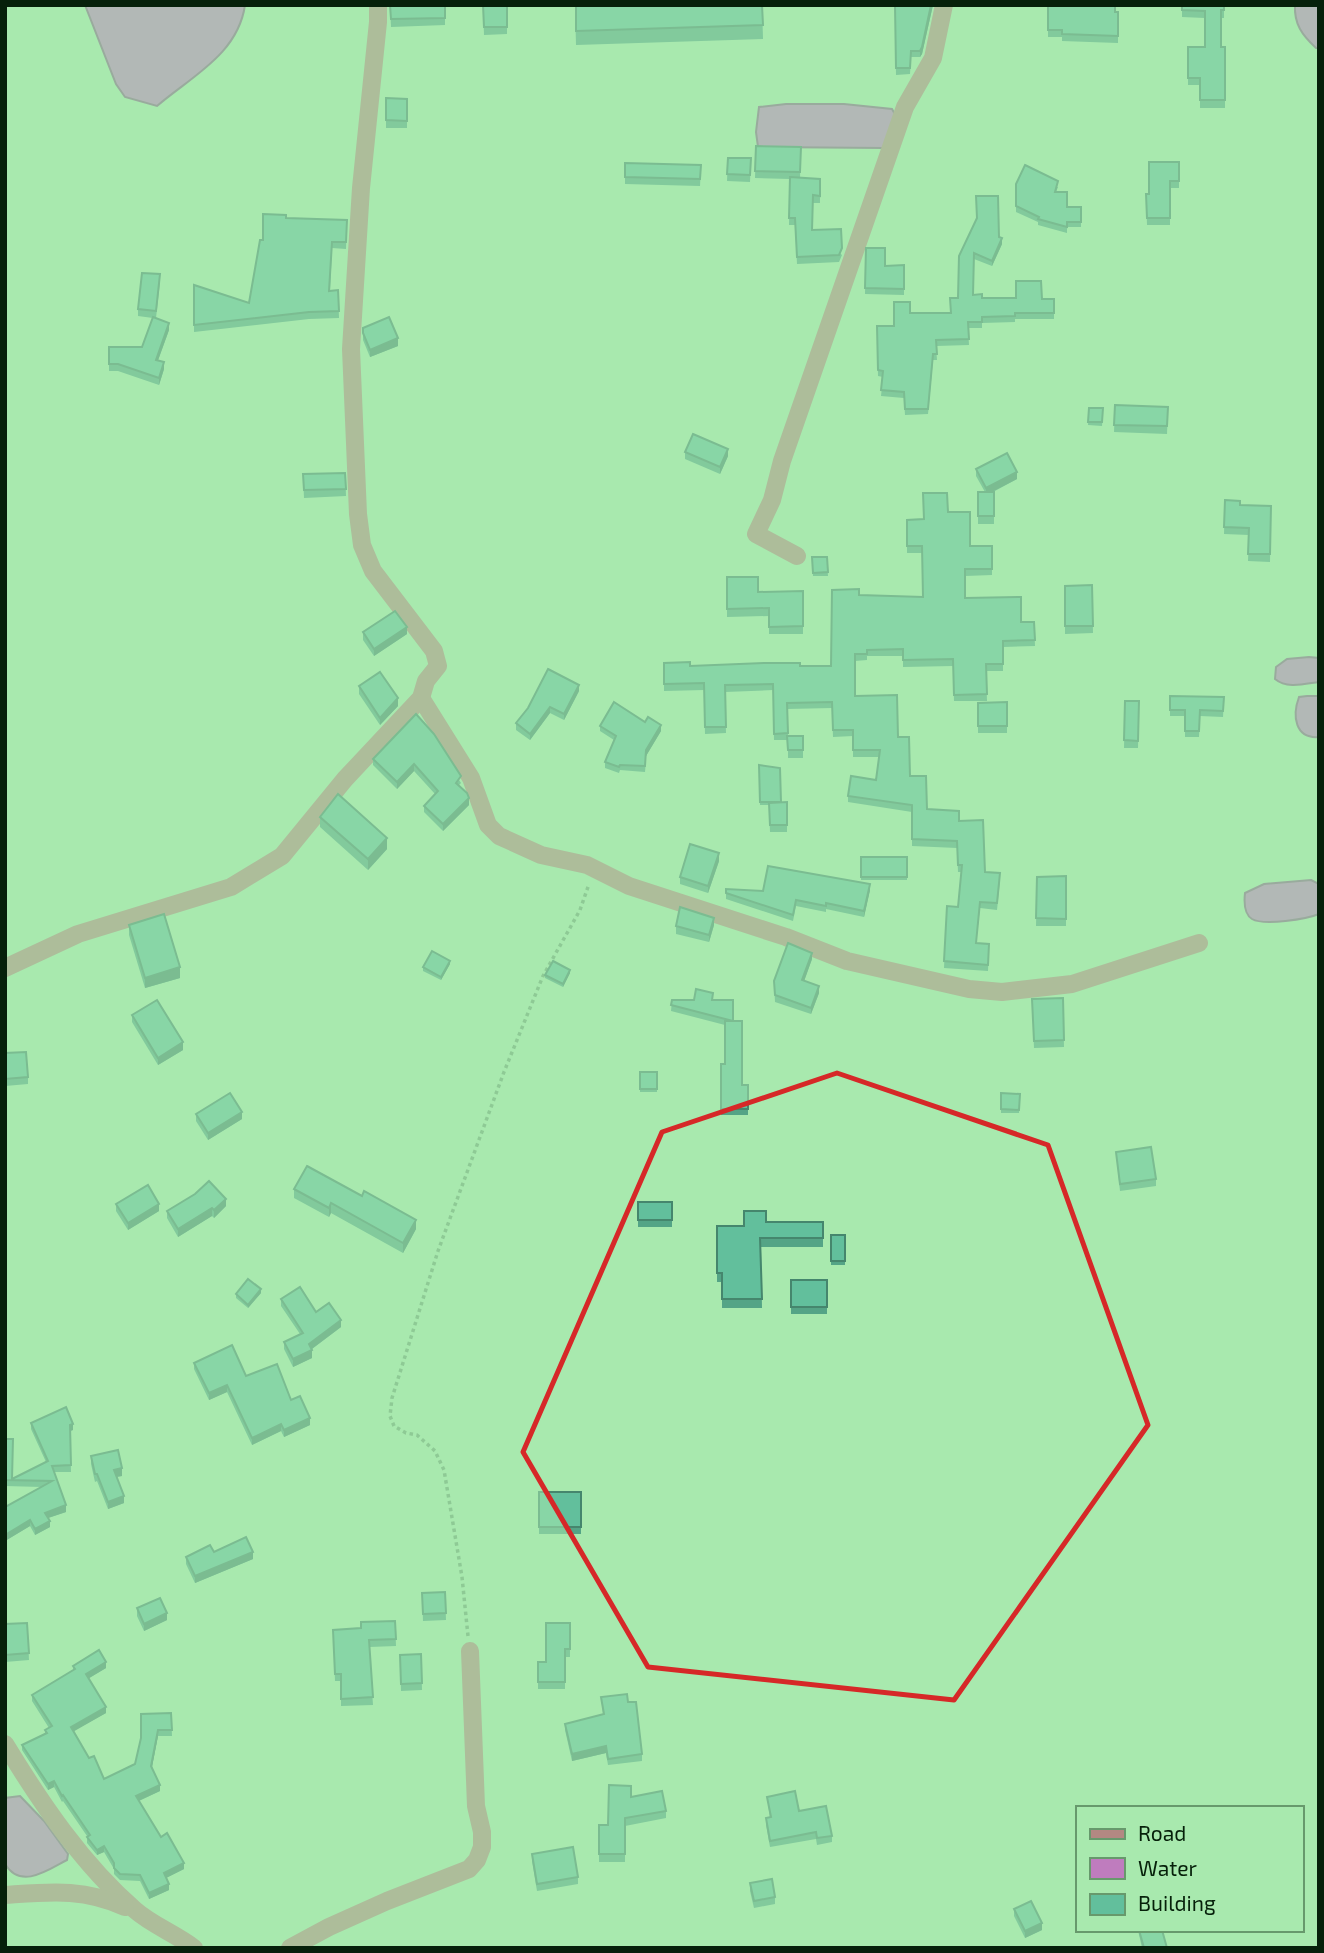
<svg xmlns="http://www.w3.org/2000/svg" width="1324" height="1953" font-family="'Exo 2',sans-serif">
	<rect width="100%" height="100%" fill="#a8e9ae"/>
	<g fill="#bf7cbe" stroke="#886088" stroke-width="2">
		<path d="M85,5H245C238,54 192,76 157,106L125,97L116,84Z"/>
		<path d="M1295,5H1319V48H1316C1302,35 1294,24 1295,5Z"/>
		<path d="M786,104H844L892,109L896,116L883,148L758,147L756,132L759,107Z"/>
		<path d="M1309,657L1319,658V682C1304,684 1287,689 1275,679L1276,667L1287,659Z"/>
		<path d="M1307,696H1319V737C1295,739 1292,716 1299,697Z"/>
		<path d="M1311,880L1319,884V914C1307,919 1264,926 1252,919C1244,914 1244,902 1245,893L1264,884Z"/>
		<path d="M20,1796L44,1821L68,1854L67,1860C48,1870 21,1890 5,1864V1798Z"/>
	</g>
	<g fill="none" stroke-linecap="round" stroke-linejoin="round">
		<path stroke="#70a476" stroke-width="3.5" stroke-dasharray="3.5 3.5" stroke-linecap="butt" d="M468,1636L462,1577L444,1470L435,1451L417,1435L406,1433L394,1426L390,1416L392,1398L438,1251L504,1072L543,976L580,910L589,884"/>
		<g stroke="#b38882" stroke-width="18">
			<path d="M797,556L756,534L772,500L782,461L905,107L933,58L944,5"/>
			<path d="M421,698L471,778L488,825L499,836L541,855L587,865L629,886L786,937L847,961L969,989L1002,992L1072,984L1199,943"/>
			<path d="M5,968L78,934L231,887L282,856L345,779L421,698L426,681L438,666L434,651L373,571L362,545L358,514L351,349L361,188L378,22V5"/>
			<path d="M5,1744C41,1803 82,1864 135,1910C152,1925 176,1934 194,1948"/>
			<path d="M5,1895C50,1892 83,1888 125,1907"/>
			<path d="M290,1948L329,1927L387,1901L469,1869L477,1860L482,1847V1832L476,1806L470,1651"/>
		</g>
	</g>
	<g fill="#54a486">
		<path d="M390,5L445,18V25L391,27Z"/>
		<path d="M483,5H507V34L484,35Z"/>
		<path d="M575,5H762L763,39L576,45Z"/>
		<path d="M890,5H933L922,54L920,57H911L910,74L896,75L895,6Z"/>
		<path d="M1048,5L1118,12V43L1062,41V37H1048Z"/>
		<path d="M1182,5H1224V18H1221V47H1225V108H1200V85H1188V47H1205V18L1182,17Z"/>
		<path d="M407,99V128H386V120Z"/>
		<path d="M756,146L801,147L800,178L820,179V203H813L812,230L842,255L839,262L797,264L795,225H789L790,179L755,178Z"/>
		<path d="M728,158H751L750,182L727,181Z"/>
		<path d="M1179,162V188H1170V225H1147L1146,194H1149Z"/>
		<path d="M701,165L700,186L625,184V177Z"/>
		<path d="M1016,184L1058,187L1056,192L1067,207H1081V227H1067V233L1038,225V222L1016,212Z"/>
		<path d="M286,218L347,220L346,249L332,248L330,291L338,290L339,318L309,319L194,332V285L249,303Z"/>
		<path d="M999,237L1002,244L992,266L974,259V295L982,298L1054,299V319H1015V322L982,323V328H968L969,345L936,346L937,360H933L928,414L905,415L904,398L881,396L883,377L878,376L877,326H894L910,313H951L958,298L959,256Z"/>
		<path d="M866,248L885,266L904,265V295L865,294Z"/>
		<path d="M160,282L156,318L169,330L158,360L164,369L159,385L118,371H109V347H142L153,318L138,316V309Z"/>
		<path d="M363,328L398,346L370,357L363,340Z"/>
		<path d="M1115,405L1168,407L1167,434L1114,432Z"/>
		<path d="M1089,408H1103L1102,426L1088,425Z"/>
		<path d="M685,452L728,456L720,474L685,459Z"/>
		<path d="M976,469L1017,479L993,492H994V524H978V492H985L976,476Z"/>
		<path d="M345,473L346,496L304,498L303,474Z"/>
		<path d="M1225,500L1240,505L1271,506L1270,562L1248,561L1249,535L1224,534Z"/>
		<path d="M948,512L970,546H992V575L965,576V598L1021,622H1034L1035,646L1003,647V671H986L987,701H954L953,666L903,667V656H867V660L855,661V696L898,737L910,776L927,809L959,821L985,872L1000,880L997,910L980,908L976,943L989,944L988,971L944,968L947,906L958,907L961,872H958L957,848L912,846V812L848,802V796L876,780L879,757H853V736L833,737L832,708L787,709L788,736H803V758H788V740H774L773,690L725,692L726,733L705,734L704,690L664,691V663L690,666H831L859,595L923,597L922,553H907V520L924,519Z"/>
		<path d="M812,557H827L828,576H813Z"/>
		<path d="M727,577L758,592L803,591V634H769V616L727,617Z"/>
		<path d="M1092,585L1093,633L1065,634V586Z"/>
		<path d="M363,632L407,634L374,656L363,640Z"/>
		<path d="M359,686L398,706L380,725L359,694Z"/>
		<path d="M579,691L564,720L550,713L530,740L516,730V723Z"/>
		<path d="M1170,696L1224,697L1223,717L1200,716L1199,737H1185V716H1170Z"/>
		<path d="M1125,701H1139L1138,748H1124Z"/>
		<path d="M1007,702V733H978V703Z"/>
		<path d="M416,714L461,783L459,785L469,805L443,831L424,812V806L435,794L414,771L397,789L373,765V759Z"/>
		<path d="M600,726L661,731L646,756L645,772L620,770L619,773L605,768V762L614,740L600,731Z"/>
		<path d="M759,765L781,803L787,825V832H770L769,805H760Z"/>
		<path d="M320,817L387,849L368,870L320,827Z"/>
		<rect x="861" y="857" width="46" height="23"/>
		<path d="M719,861L708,893L680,884V877Z"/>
		<path d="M1066,876V926H1036L1037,877Z"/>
		<path d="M870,890L864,917L826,909V912L796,906L793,921L726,899V893L763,891Z"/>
		<path d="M129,925L180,978L145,988L129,935Z"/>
		<path d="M714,925L709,942L676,934V926Z"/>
		<path d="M812,959L804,981L819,993L811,1014L775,1002L774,981Z"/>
		<path d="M450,964L441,980L423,971V967Z"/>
		<path d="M570,973L563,987L545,978V975Z"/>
		<path d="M1063,998L1064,1047L1034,1048L1032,999Z"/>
		<path d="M672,1000H713L733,1021L742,1085H748V1115H721V1064H725V1025L671,1011Z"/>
		<path d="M132,1015L183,1050L158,1065L132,1022Z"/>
		<path d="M5,1053L28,1077V1084L5,1086Z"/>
		<rect x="640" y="1072" width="17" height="20"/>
		<path d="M1001,1093L1020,1094L1019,1113H1001Z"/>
		<path d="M196,1114L242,1119L208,1140L196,1121Z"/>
		<path d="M1116,1152L1156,1179V1186L1120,1191Z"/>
		<path d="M294,1189L416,1229L403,1253L331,1213L329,1217L294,1198Z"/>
		<rect x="638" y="1202" width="34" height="25"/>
		<path d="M116,1204L159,1211L128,1230L116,1211Z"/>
		<path d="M226,1206L214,1218L212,1216L178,1237L167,1218V1211Z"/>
		<path d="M766,1222H823V1247H761L762,1308H722V1282H717V1226H744Z"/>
		<rect x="831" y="1235" width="14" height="30"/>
		<rect x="791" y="1280" width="36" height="34"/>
		<path d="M261,1293L248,1308L236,1298V1294Z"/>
		<path d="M281,1299L316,1312L341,1327L312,1349V1358L293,1367L284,1349V1342L300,1334L281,1306Z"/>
		<path d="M194,1363L246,1376L291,1400L310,1425L284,1437L281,1431L252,1445L227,1392L209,1400L194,1369Z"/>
		<path d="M31,1423L73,1430L70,1431L71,1472H54L66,1512L48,1518L50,1527L35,1535L30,1526L5,1541V1507L42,1487L5,1486V1439L12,1479L46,1462L31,1429Z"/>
		<path d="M91,1456L122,1476L117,1477L124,1503L108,1509L97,1481L95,1482L91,1464Z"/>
		<rect x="539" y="1492" width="42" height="42"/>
		<path d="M214,1552L253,1559L195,1583L186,1564V1557Z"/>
		<path d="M445,1592L446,1620L423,1621L422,1593Z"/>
		<path d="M137,1608L167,1620L144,1631L137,1616Z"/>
		<path d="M395,1621L396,1646L369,1647L373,1705L341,1706V1681H335L333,1630L361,1628Z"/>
		<path d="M27,1623L29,1660L5,1662V1624Z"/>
		<path d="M570,1623V1657H565V1689H538V1662H546Z"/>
		<path d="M421,1654L422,1690L401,1691L400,1655Z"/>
		<path d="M73,1666L106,1668L89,1678L106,1713L73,1731L89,1758L104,1779L135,1764L141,1738L171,1713L172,1736H158L152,1767L160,1791L139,1801L161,1837L184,1869L166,1878L169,1890L149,1899L140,1881L120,1880L114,1874V1869L104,1852L97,1855L87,1843V1836L63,1801L62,1802L54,1787L48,1790L22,1750V1745L45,1734V1730L49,1728L32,1701V1695L73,1670Z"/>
		<path d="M601,1697L628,1702L642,1754V1761L608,1765L606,1753L572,1761L565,1730V1724L603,1714Z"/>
		<path d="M631,1797L666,1811V1818L625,1826V1862H599V1825H608Z"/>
		<path d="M767,1797L799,1811L832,1836V1842L817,1845L816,1839L770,1847L766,1825V1818H770Z"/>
		<path d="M532,1854L578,1877V1884L537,1891L532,1861Z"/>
		<path d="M750,1883L775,1897V1904L754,1908L750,1891Z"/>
		<path d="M1014,1909L1042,1930L1025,1938L1014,1916Z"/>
		<path d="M1138,1930H1162L1167,1948H1142Z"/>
	</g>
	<g fill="#45866d">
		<path d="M931,5H933L922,54L920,57V51Z"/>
		<path d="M1002,238V244L992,266V261Z"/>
		<path d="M169,323V330L156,366V360Z"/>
		<path d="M398,338V346L370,357V350Z"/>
		<path d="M164,362V369L159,385V378Z"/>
		<path d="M728,449V456L720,474V467Z"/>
		<path d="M1017,472V479L986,495V488Z"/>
		<path d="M407,627V634L374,656V649Z"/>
		<path d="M579,685V691L564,720V714Z"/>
		<path d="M398,698V706L380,725V718Z"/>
		<path d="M550,707V713L530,740V734Z"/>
		<path d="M661,725V731L646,756L645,772L646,750Z"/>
		<path d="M414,764V771L397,789V782Z"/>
		<path d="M469,798V805L443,831V824Z"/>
		<path d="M387,838V849L368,870V859Z"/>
		<path d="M719,853V861L708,893V886Z"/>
		<path d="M870,884V890L864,917V911Z"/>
		<path d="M714,918V925L709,942V935Z"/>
		<path d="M812,953V959L802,987V980Z"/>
		<path d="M450,961V964L441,980V977Z"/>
		<path d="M180,967V978L145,988V978Z"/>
		<path d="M570,970V973L563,987V984Z"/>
		<path d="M819,986V993L811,1014V1008Z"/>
		<path d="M183,1042V1050L158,1065V1058Z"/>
		<path d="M242,1112V1119L208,1140V1133Z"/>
		<path d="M226,1199V1206L214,1218V1210Z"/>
		<path d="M331,1203V1213L329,1217V1208Z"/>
		<path d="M159,1204V1211L128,1230V1223Z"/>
		<path d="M212,1208V1216L178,1237V1229Z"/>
		<path d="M416,1220V1229L403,1253V1243Z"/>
		<path d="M261,1289V1293L248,1308V1305Z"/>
		<path d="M341,1320V1327L309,1351V1344Z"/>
		<path d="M312,1350V1358L293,1367V1359Z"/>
		<path d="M227,1385V1392L209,1400V1393Z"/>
		<path d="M310,1418V1425L284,1437V1430Z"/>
		<path d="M73,1424V1430L70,1431V1425Z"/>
		<path d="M281,1424V1431L252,1445V1438Z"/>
		<path d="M122,1468V1476L114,1477V1470Z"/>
		<path d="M124,1496V1503L108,1509V1502Z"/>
		<path d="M66,1505V1512L45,1519V1513Z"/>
		<path d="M30,1520V1526L5,1541V1535Z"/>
		<path d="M50,1521V1527L35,1535V1529Z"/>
		<path d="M253,1552V1559L195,1583V1576Z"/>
		<path d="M167,1613V1620L144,1631V1624Z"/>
		<path d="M106,1662V1668L86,1680V1674Z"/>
		<path d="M106,1707V1713L71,1733V1727Z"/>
		<path d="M158,1730V1736L151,1772V1766Z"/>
		<path d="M606,1746V1753L572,1761V1754Z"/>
		<path d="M54,1781V1787L48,1790V1784Z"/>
		<path d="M160,1785V1791L136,1802V1796Z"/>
		<path d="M104,1846V1852L97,1855V1850Z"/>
		<path d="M184,1863V1869L164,1879V1873Z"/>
		<path d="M169,1884V1890L149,1899V1893Z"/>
		<path d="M1042,1923V1930L1025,1938V1931Z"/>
	</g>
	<g fill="#62bf9c" stroke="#45866d" stroke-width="2">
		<path d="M390,5H445V18L391,19Z"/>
		<path d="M483,5H507V27H484Z"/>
		<path d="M576,5H762L763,25L576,31Z"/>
		<path d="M895,5H931L922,47L920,51H911L910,68H896Z"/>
		<path d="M1048,5H1115V12H1118V36L1062,34V30H1048Z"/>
		<path d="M1182,5H1224V10H1221V47H1225V100H1200V78H1188V47H1205V11L1182,10Z"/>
		<path d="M386,98L407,99V121L386,120Z"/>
		<path d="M756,146L801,147L800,172L755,171Z"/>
		<path d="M728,158H751L750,175L727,174Z"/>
		<path d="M1149,162H1179V181H1170V218H1147L1146,194H1149Z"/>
		<path d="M625,163L701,165L700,179L625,177Z"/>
		<path d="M1025,165L1058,181L1055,192H1067V207H1081V222H1067V227L1038,219L1039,217L1016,206V184Z"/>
		<path d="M790,177L820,179V196L813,195L812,230L841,229L842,248L839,255L797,257L795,218H789Z"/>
		<path d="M976,196H998L999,237L1002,238L992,261L974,253L973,295L982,294V298H1016V281H1041L1042,299H1054V313H1015V316L982,317V322H968L969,339L936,340L937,354H933L928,409H905L904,392L881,390L883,371L878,370L877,326H894V302H910V313H951L950,298H958L959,256L977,218Z"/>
		<path d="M263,214L286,215V218L347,220L346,242H332L329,291L338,290L339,311L309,312L194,325V285L249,303L260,240H263Z"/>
		<path d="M866,248H885V266L904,265V289L865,288Z"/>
		<path d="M142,273L160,274L156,311L138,309Z"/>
		<path d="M153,317L169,323L156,360L164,362L159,378L118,364H109V347H142Z"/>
		<path d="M389,317L398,338L370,350L363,333V328Z"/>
		<path d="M1115,405L1168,407L1167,426L1114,425Z"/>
		<path d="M1089,408H1103L1102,422H1088Z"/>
		<path d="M693,434L728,449L720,467L685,452Z"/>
		<path d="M1007,453L1017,472L986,488L976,469Z"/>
		<path d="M345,473L346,489L304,490L303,474Z"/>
		<rect x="978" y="492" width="16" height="24"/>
		<path d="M923,493H947L948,512H970V546H992V569H965V598L1021,597V622H1034L1035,640L1003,641V664H986L987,694L954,695L953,659L903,660V649L867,650V654H855V696L897,695L898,737H909L910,776H926L927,809L959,811V821L983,820L985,872L1000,873L997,903L980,902L976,943L989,944L988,965L944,961L947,906L958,907L962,865H958L957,841L912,839V805L848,796L851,776L876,780L880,750H853V730H833L832,702L787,703L788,733L774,734L773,684L725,685L726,727H705L704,683L664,684V663L690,662V666L765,663H800V666H831L832,590L859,589V595L923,597L922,546H907V520L924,519Z"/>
		<path d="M1225,500L1240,501V505L1271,506L1270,554H1248L1249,528L1224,527Z"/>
		<path d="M812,557H827L828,572L813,573Z"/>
		<path d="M727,577H758V592L803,591V626L769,627V608L727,609Z"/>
		<path d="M1092,585L1093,626H1065V586Z"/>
		<path d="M395,611L407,627L374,649L363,632Z"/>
		<path d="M548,669L579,685L564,714L550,707L530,734L516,723L528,708Z"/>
		<path d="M380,672L398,698L380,718L359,686Z"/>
		<path d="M1170,696L1224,697L1223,711L1200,710L1199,731H1185V710H1170Z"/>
		<path d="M1125,701H1139L1138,741L1124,740Z"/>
		<path d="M614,702L645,722L648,717L661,725L646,750L645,766L620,765L619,767L605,762L616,736L600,726Z"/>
		<path d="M1007,702V726H978V703Z"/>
		<path d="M416,714L434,734L461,776L456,783L467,793L469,798L443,824L424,806L438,791L414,764L397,782L373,759Z"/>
		<path d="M787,736H803V750H788Z"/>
		<path d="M759,765L780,768L781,802H760Z"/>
		<path d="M338,794L387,838L368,859L320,817Z"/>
		<path d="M787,802V825H770L769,803Z"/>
		<path d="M690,844L719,853L708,886L680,877Z"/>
		<rect x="861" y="857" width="46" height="20"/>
		<path d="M768,866L870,884L864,911L826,903V906L796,900L793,915L726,893V889L763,891Z"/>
		<path d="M1066,876V919L1036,918L1037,877Z"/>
		<path d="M680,907L714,918L709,935L676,926Z"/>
		<path d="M164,914L180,967L145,978L129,925Z"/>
		<path d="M788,943L812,953L802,980L819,986L811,1008L775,995L774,981Z"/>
		<path d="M432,951L450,961L441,977L423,967Z"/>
		<path d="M553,961L570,970L563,984L545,975Z"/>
		<path d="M696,989L713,993L712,1000H733V1021L671,1005L672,1000H694Z"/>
		<path d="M1063,998L1064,1040L1034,1041L1032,999Z"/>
		<path d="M157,1000L183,1042L158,1058L132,1015Z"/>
		<path d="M725,1021H742V1085H748V1109H721V1064H725Z"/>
		<path d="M26,1052L28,1077L5,1079V1053Z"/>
		<rect x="640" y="1072" width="17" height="17"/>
		<path d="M230,1093L242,1112L208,1133L196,1114Z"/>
		<path d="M1001,1093L1020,1094L1019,1110L1001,1109Z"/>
		<path d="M1151,1147L1156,1179L1120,1184L1116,1152Z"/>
		<path d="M307,1166L362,1196L364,1191L416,1220L403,1243L331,1203L329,1208L294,1189Z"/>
		<path d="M209,1181L226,1199L214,1210L212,1208L178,1229L167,1211L195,1194Z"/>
		<path d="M148,1185L159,1204L128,1223L116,1204Z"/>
		<rect x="638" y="1202" width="34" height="18"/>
		<path d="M744,1211H766V1222H823V1238H760L762,1299H722V1273H717V1226H744Z"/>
		<rect x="831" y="1235" width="14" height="26"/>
		<path d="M248,1279L261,1289L248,1305L236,1294Z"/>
		<rect x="791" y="1280" width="36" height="27"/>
		<path d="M300,1287L316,1312L329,1303L341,1320L309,1344L312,1350L293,1359L284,1342L303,1333L281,1299Z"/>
		<path d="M232,1345L246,1376L277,1364L291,1400L300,1396L310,1418L284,1430L281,1424L252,1438L227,1385L209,1393L194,1363Z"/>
		<path d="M66,1407L73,1424L70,1425L71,1465L52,1466L66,1505L45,1513L50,1521L35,1529L30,1520L5,1535V1507L52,1481L5,1480V1439H13L12,1479L48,1461L31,1423Z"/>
		<path d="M118,1450L122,1468L114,1470L124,1496L108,1502L97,1474H95L91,1456Z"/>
		<rect x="539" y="1492" width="42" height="35"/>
		<path d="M246,1537L253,1552L195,1576L186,1557L210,1545L214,1552Z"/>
		<path d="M445,1592L446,1613L423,1614L422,1593Z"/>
		<path d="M160,1598L167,1613L144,1624L137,1608Z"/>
		<path d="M395,1621L396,1639L369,1640L373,1697L341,1699V1674H335L333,1630L361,1628V1622Z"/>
		<path d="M27,1623L29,1653L5,1655V1624Z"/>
		<path d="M546,1623H570V1649H565V1682H538V1662H546Z"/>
		<path d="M99,1650L106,1662L86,1674L106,1707L71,1727L89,1758L94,1756L104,1779L135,1764L141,1738V1714L171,1713L172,1730H158L151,1766L160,1785L136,1796L161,1837L167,1833L184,1863L164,1873L169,1884L149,1893L140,1875L120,1874L114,1868V1863L104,1846L97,1850L87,1837L90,1835L63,1795L62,1796L54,1781L48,1784L22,1745L47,1733L45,1730L52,1726L32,1695L75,1669L73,1666Z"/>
		<path d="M421,1654L422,1683L401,1684L400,1655Z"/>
		<path d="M627,1694L628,1702H636L642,1754L608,1759L606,1746L572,1754L565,1724L604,1714L601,1697Z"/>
		<path d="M609,1785L631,1786V1797L662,1791L666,1811L625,1818V1854H599V1825H608Z"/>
		<path d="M795,1791L799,1811L826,1806L832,1836L817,1838L816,1832L770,1841L766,1818L771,1817L767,1797Z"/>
		<path d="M573,1847L578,1877L537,1884L532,1854Z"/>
		<path d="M772,1879L775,1897L754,1901L750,1883Z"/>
		<path d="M1031,1901L1042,1923L1025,1931L1014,1909Z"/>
		<path d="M1139,1930H1162L1167,1948H1144Z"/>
	</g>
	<path d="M0 0H1324V1953H0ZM837,1073L1048,1145L1148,1425L954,1700L648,1667L523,1452L662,1132Z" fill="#a8e9ae" fill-opacity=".55" fill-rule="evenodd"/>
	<path fill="none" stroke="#d62828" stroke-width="5" stroke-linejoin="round" d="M837,1073L1048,1145L1148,1425L954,1700L648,1667L523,1452L662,1132Z"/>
	<rect width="1324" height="1953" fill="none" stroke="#06200a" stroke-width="14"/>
	<rect x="1076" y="1806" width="228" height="126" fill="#a8e9ae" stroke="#67996c" stroke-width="2"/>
	<rect x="1090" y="1829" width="35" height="10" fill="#b38882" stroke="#67996c" stroke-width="2"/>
	<text x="1138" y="1841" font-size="21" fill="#06200a">Road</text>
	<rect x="1090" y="1858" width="35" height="21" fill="#bf7cbe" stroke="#67996c" stroke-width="2"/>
	<text x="1138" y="1876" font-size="21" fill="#06200a">Water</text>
	<rect x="1090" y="1894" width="35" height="21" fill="#62bf9c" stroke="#67996c" stroke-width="2"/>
	<text x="1138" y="1911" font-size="21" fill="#06200a">Building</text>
</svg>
